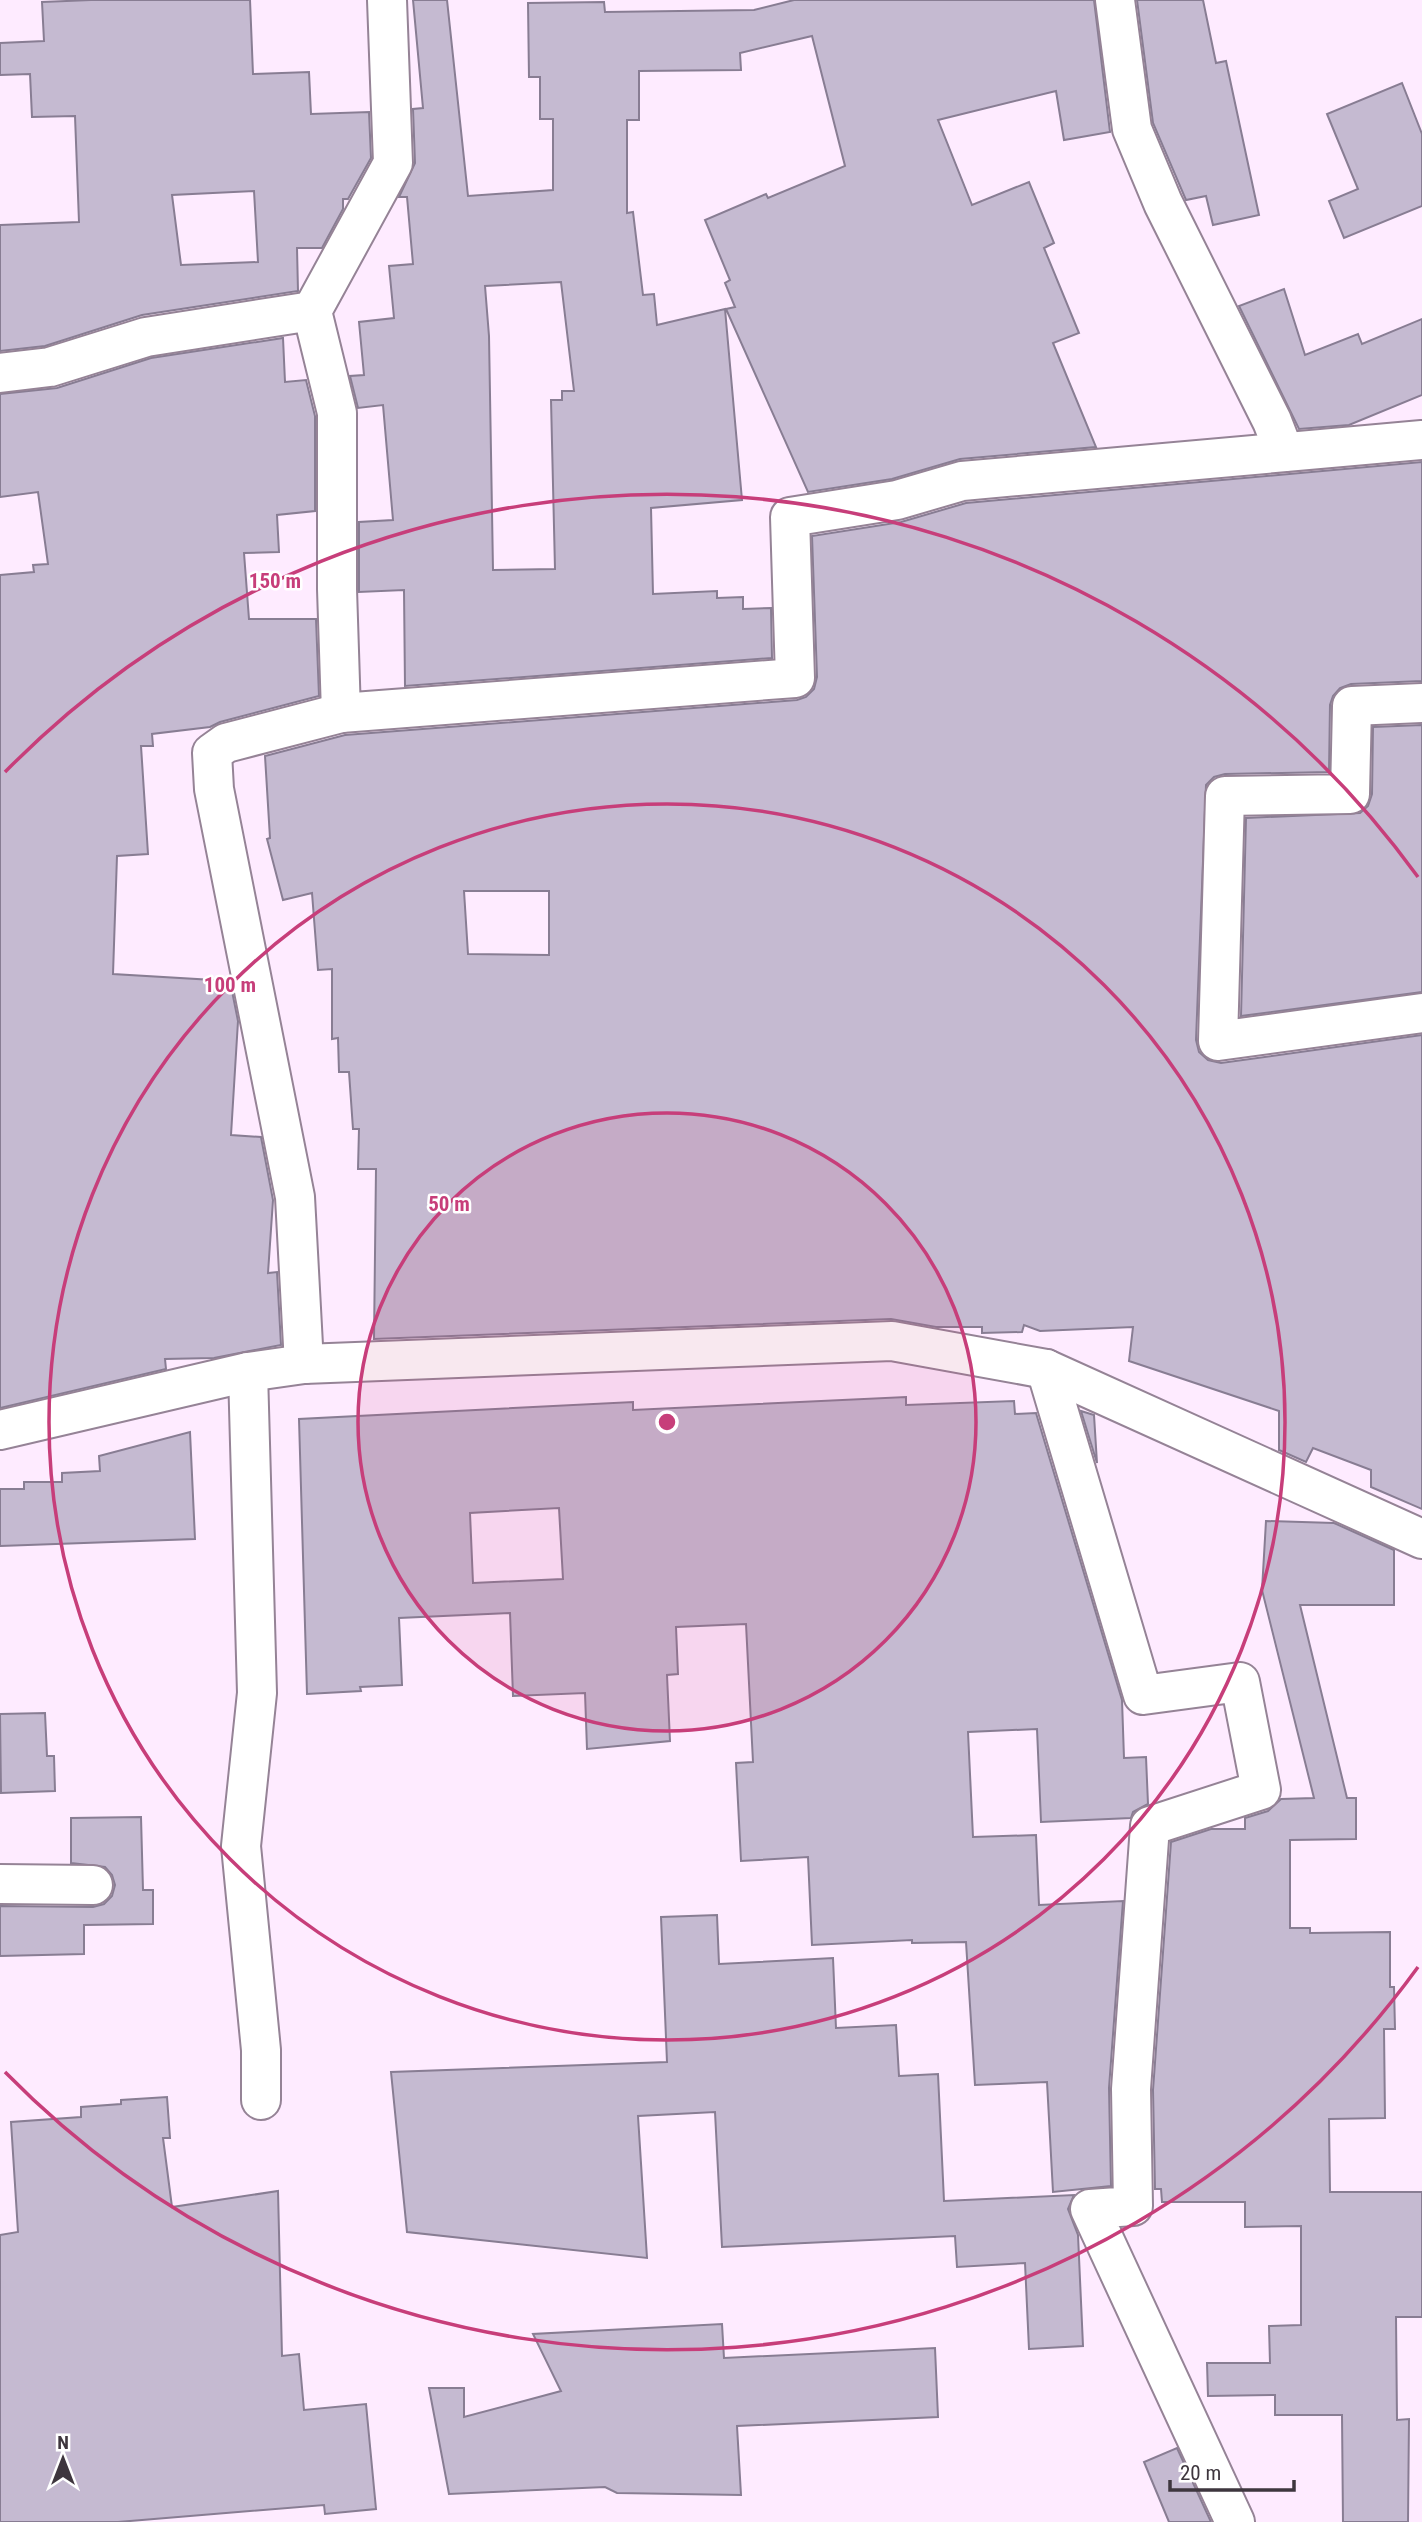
<svg xmlns="http://www.w3.org/2000/svg" width="1422" height="2522" font-family="'Roboto Condensed',sans-serif">
	<rect width="100%" height="100%" fill="#feebff"/>
	<g fill="#c5bad1" stroke="#887d93" stroke-width="2" fill-rule="evenodd">
		<path d="M91,0H250L253,74L309,72L311,114L369,112L371,158L348,199H343V209L322,248H297L298,291L142,315L45,346L0,351V225L79,222L75,116L32,117L30,74L0,75V43L44,41L42,2ZM254,191L258,262L181,265L172,195Z"/>
		<path d="M413,0H447L468,196L553,190V119H540V77H529L528,3L604,2L605,12L754,10L794,0H1094L1110,132L1064,140L1056,91L938,120L972,205L1029,182L1054,243L1044,248L1079,333L1053,343L1096,447L960,459L892,479L808,492L726,309L735,307L725,283L730,280L705,220L766,194L768,198L845,166L812,36L740,53L741,70L639,71V120H627V213L633,212L643,295L654,294L657,325L725,309L742,500L651,508L653,594L717,591V598L743,597V609L771,608L772,658L405,686L404,590L359,592V522L393,520L383,405L358,408L350,376L364,375L359,322L394,318L389,266L413,264L407,197H399L415,163L413,109L423,108ZM561,282L574,391H562V400H551L555,569L493,570L489,336L485,286Z"/>
		<path d="M1137,0H1203L1216,63L1226,61L1259,215L1213,225L1206,196L1186,200L1153,123Z"/>
		<path d="M1402,83L1422,134V206L1344,238L1329,201L1358,189L1327,114Z"/>
		<path d="M1284,289L1305,355L1358,334L1362,344L1422,319V395L1349,425L1299,429L1239,306Z"/>
		<path d="M283,338L285,382L306,380L315,416V511L277,515L279,552L244,553L249,619H316L319,696L220,722L210,727L152,734L153,746H141L148,854L117,856L113,974L230,981L238,1021L231,1135L261,1137L273,1200L268,1273L277,1272L281,1345L214,1358L165,1359L166,1369L0,1408V575L34,572L33,565L48,564L38,492L0,497V394L57,388L151,358Z"/>
		<path d="M1422,462V681L1351,684L1340,688L1333,696L1330,705L1329,772L1225,774L1214,777L1206,785L1196,1040L1199,1052L1208,1060L1221,1063L1422,1035V1509L1371,1487V1470L1313,1448L1306,1462L1279,1450V1411L1129,1361L1133,1327L1040,1331L1024,1325L1022,1332L982,1333V1327H936L891,1319L374,1339L376,1169H358L359,1129H353L349,1072H339L338,1038L332,1039V969L318,970L312,893L283,900L267,839L270,838L265,756L345,735L797,700L806,697L814,689L817,677L812,536L901,522L966,503ZM464,891H549V955L468,954Z"/>
		<path d="M1422,725V992L1241,1016L1246,818L1360,813L1368,806L1372,794L1373,727Z"/>
		<path d="M906,1397V1405L1014,1401L1015,1414L1036,1413L1122,1700L1124,1758L1146,1757L1148,1804L1133,1812L1131,1818L1041,1822L1037,1729L968,1732L973,1837L1036,1835L1039,1905L1123,1901L1109,2088L1111,2186L1053,2192L1047,2082L975,2085L966,1942L912,1943V1940L812,1945L808,1857L741,1861L736,1763L753,1762L746,1624L676,1627L678,1674L667,1675L670,1741L587,1749L585,1693L513,1696L510,1613L399,1618L402,1685L360,1687L361,1691L307,1694L299,1419L633,1402V1410ZM559,1508L563,1579L473,1583L470,1513Z"/>
		<path d="M1081,1411L1094,1415L1097,1463Z"/>
		<path d="M190,1432L195,1539L0,1546V1489H24V1482H62V1473L100,1471L99,1456Z"/>
		<path d="M1266,1521L1334,1523L1394,1550V1605H1300L1347,1798H1356V1839L1290,1840V1928H1310V1933L1390,1932V1987H1394L1395,2029H1384L1385,2118L1329,2119L1330,2192H1422V2317H1396L1397,2420L1409,2419L1408,2522H1343L1342,2415H1275V2395L1208,2396L1207,2363H1270L1269,2326L1301,2325V2226L1245,2227V2202H1162L1161,2189H1155L1153,2090L1171,1842L1211,1829H1245V1818L1268,1811L1281,1799L1314,1798L1262,1590Z"/>
		<path d="M45,1713L47,1756H54L55,1791L1,1793L0,1714Z"/>
		<path d="M141,1817L143,1890H153V1924L84,1925V1954L0,1956V1906L93,1907L104,1904L112,1896L115,1885L112,1875L105,1867L71,1863V1818Z"/>
		<path d="M717,1915L719,1964L833,1958L836,2028L896,2025L899,2076L938,2074L944,2201L1074,2195L1068,2209L1078,2235L1083,2346L1029,2349L1025,2263L957,2267L955,2236L722,2247L715,2112L638,2116L647,2258L407,2232L391,2072L667,2062L661,1917Z"/>
		<path d="M167,2097L170,2138H163L172,2207L278,2191L282,2356L299,2354L304,2410L366,2404L376,2509L325,2514L324,2505L118,2522H0V2235L18,2232L11,2122L81,2117V2107L121,2104V2100Z"/>
		<path d="M722,2324L724,2358L935,2348L938,2417L737,2426L741,2495L617,2493L605,2487L449,2494L429,2388H464V2417L561,2391L533,2334Z"/>
		<path d="M1177,2448L1211,2522H1169L1144,2462Z"/>
	</g>
	<g fill="none" stroke-linecap="round" stroke-linejoin="round">
		<defs>
			<g id="minor">
				<path d="M387,0L393,163L312,311L337,413V589L341,713L795,678L790,517L897,500L962,481L1422,440"/>
				<path d="M1115,0L1132,129L1163,203L1272,421L1284,452"/>
				<path d="M0,373L50,367L146,337L312,311"/>
				<path d="M1422,703L1352,706L1350,794L1225,796L1218,1041L1422,1013"/>
				<path d="M304,1364L295,1197L214,789L212,753L226,743L341,713"/>
				<path d="M1046,1369L1143,1695L1240,1682L1261,1790L1150,1826L1131,2089L1133,2206L1090,2209L1235,2522"/>
				<path d="M248,1372L257,1693L241,1846L261,2050V2100"/>
				<path d="M0,1430L248,1372L304,1364L892,1341L1046,1369L1422,1539"/>
				<path d="M0,1884L93,1885"/>
			</g>
		</defs>
		<use href="#minor" stroke="#958396" stroke-width="42"/>
		<use href="#minor" stroke="#fff" stroke-width="38"/>
	</g>
	<circle cx="667" cy="1422" r="309" fill="#c73e7a" fill-opacity=".12"/>
	<g fill="none" stroke="#c73e7a" stroke-width="3.5">
		<circle cx="667" cy="1422" r="309"/>
		<circle cx="667" cy="1422" r="618"/>
		<path d="M1418 1967A928 928 0 0 1 5 2072M5 772A928 928 0 0 1 1418 877"/>
	</g>
	<circle cx="667" cy="1422" r="10" fill="#c73e7a" stroke="#fff" stroke-width="3.5"/>
	<g font-size="21" text-anchor="middle" font-weight="bold" fill="#c73e7a" stroke="#fff" stroke-width="5" stroke-linejoin="round" paint-order="stroke">
		<text x="275" y="588">150 m</text>
		<text x="230" y="992">100 m</text>
		<text x="449" y="1211">50 m</text>
	</g>
	<g transform="translate(63 2459)" stroke="#ffffff" stroke-width="5" paint-order="stroke">
	<path d="M0-5L12 26L0 18L-12 26Z" fill="#3e363e"/>
	<text y="-10" font-size="19" font-weight="bold" text-anchor="middle" fill="#3e363e">N</text>
	</g>
	<path d="M1170 2480v10h124v-10" fill="none" stroke="#3e363e" stroke-width="3.5"/>
	<text x="1180" y="2480" font-size="21" fill="#3e363e" stroke="#ffffff" stroke-width="5" paint-order="stroke">20 m</text>
</svg>
